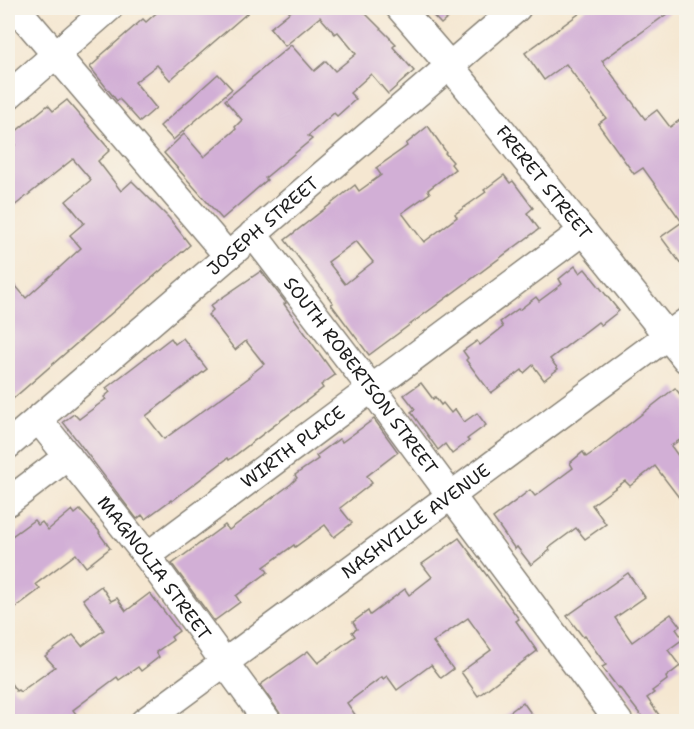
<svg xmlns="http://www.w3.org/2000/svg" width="694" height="729" font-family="'Shantell Sans',sans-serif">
	<rect width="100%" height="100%" fill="#f7f3e8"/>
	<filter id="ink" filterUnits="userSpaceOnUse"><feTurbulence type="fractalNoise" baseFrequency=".0167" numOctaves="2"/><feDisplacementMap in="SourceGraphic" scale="12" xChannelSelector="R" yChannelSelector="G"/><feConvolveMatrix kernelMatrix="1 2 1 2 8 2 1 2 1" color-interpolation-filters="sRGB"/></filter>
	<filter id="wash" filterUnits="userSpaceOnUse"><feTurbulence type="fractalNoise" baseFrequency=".008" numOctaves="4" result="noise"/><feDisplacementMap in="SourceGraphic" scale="24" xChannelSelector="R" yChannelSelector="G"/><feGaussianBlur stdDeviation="1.35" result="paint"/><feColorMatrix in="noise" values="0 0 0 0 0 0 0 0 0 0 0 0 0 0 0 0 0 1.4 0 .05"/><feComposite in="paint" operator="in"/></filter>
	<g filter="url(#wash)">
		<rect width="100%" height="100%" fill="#f5e7d1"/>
		<g id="blocks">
			<g fill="#d2afd6" fill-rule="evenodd">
				<path d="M162,8H253L170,80L157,65L135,82L156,108L140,122L124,104L119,99L117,101L90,67L99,59L98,58L143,19L146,22Z"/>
				<path d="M295,8H360L396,44L393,47L414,71L388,94L371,74L350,93L356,99L337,116L334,113L308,136L312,139L265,178L267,180L222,219L164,153L184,134L204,157L236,129L235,127L242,120L225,100L291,45L314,71L326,61L335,71L356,54L338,32L335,34L320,17L285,46L270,28Z"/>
				<path d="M426,8H460L441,24Z"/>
				<path d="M587,8H675L602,61L645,119L657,110L670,127L680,120L687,128V272L661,237L682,222L643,168L634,174L598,124L606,118L566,64L544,80L525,53Z"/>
				<path d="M218,74L232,89L173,140L160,126Z"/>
				<path d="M67,100L110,150L98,161L121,191L132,181L169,218L190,245L8,403V291L15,285L26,298L81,248L70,235L84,223L66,201L91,180L73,159L8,211V151L15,145L11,140L16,136L14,133L48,105L53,111Z"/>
				<path d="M428,126L446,152L445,153L453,162L451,164L455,169L428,190L430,193L402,213L424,242L457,217L455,214L486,192L484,190L504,175L510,183L513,181L533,208L527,213L539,229L369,355L331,304L333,303L285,240L355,185L359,191L381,175L376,168L407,146L406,144ZM356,241L373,262L345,284L328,262Z"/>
				<path d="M575,266L580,273L585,269L619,311L601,325L598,322L550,359L558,369L544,380L533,365L524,373L522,370L491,393L466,360L468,358L463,351L477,341L480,345L503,327L500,322L518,309L519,310L536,297L539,301L562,284L559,279Z"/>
				<path d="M261,271L286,303L284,304L335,375L321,385L323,388L229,460L228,458L172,501L171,500L145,519L142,515L137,519L63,422L74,414L79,419L106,399L104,397L110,392L106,388L171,338L175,344L183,338L207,369L146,416L164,439L250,377L249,376L264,364L246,341L235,350L208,315L213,310L210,306Z"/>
				<path d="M421,383L433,399L435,397L441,405L443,403L451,413L455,409L464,422L477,413L486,425L467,439L469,441L452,454L445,444L438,450L411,412L415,409L404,395Z"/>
				<path d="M675,388L687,403V435L671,446L687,468V508L655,466L630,486L625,481L592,505L606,524L585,539L576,528L549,548L550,550L531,565L517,547L515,549L493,518L530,490L535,496L542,491L573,468L570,463L583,452L586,457L595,451Z"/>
				<path d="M374,419L398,452L367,476L372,483L340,508L352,523L334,537L325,525L295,547L294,545L264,567L268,572L236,596L240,602L214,621L172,564L225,525L229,530L291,484L297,478L295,475L318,459L316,456L339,439L342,442Z"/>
				<path d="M72,510L75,514L80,510L100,532L99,533L110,548L86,567L76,554L36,584L40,589L8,613V539L34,520L38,525L42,522L48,530Z"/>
				<path d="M459,538L519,619L516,621L537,651L478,696L461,672L491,650L468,618L433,642L453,669L441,678L431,665L397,690L387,676L383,679L382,677L347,703L360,722H286L260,685L308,651L318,663L355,636L352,632L357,629L353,622L368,611L370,615L405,589L409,595L432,577L422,564Z"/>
				<path d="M628,573L645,597L615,618L632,642L671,614L680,626L676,629L683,639L668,650L680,666L666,677L667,680L652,691L654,693L647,698L664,722H646L619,687L618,688L602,667L606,665L585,636L583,637L567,616Z"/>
				<path d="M101,586L111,601L117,598L126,611L150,593L179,631L171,637L173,640L156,652L159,657L141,671L138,667L119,680L117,677L73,710L82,722H8V679L16,691L18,690L20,692L55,667L45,656L73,635L82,646L104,630L83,599Z"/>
				<path d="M523,702L537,722H497Z"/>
			</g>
		</g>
	</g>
	<g filter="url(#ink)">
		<use href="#blocks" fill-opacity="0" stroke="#888276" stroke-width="1.5"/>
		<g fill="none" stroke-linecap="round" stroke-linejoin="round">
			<defs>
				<g id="minor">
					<path d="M16,8L228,256"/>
					<path id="s1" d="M400,8L450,66L686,359"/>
					<path d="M8,96L109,8"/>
					<path id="s2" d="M253,234L371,388L619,722"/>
					<path id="s3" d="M38,419L147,556L268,722"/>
					<path id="s4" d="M8,445L517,8"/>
					<path d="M8,502L68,456"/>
					<path id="s5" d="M147,556L583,231"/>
					<path id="s6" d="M144,722L686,322"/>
				</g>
			</defs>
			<use href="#minor" stroke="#888276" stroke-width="30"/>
			<use href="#minor" stroke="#fff" stroke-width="27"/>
		</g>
	</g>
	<g text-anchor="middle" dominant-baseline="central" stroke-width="6" stroke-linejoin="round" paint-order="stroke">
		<g font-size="18" fill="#1c1c1c" stroke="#f7f3e8">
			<text stroke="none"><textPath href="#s1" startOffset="226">FRERET STREET</textPath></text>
			<text stroke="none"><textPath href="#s4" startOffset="336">JOSEPH STREET</textPath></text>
			<text stroke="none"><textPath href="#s2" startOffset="178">SOUTH ROBERTSON STREET</textPath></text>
			<text stroke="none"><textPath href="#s5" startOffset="182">WIRTH PLACE</textPath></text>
			<text stroke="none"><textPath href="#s6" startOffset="338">NASHVILLE AVENUE</textPath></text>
			<text stroke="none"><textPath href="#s3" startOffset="189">MAGNOLIA STREET</textPath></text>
		</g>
	</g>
	<rect width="694" height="729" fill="none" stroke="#f7f3e8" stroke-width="30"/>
</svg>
